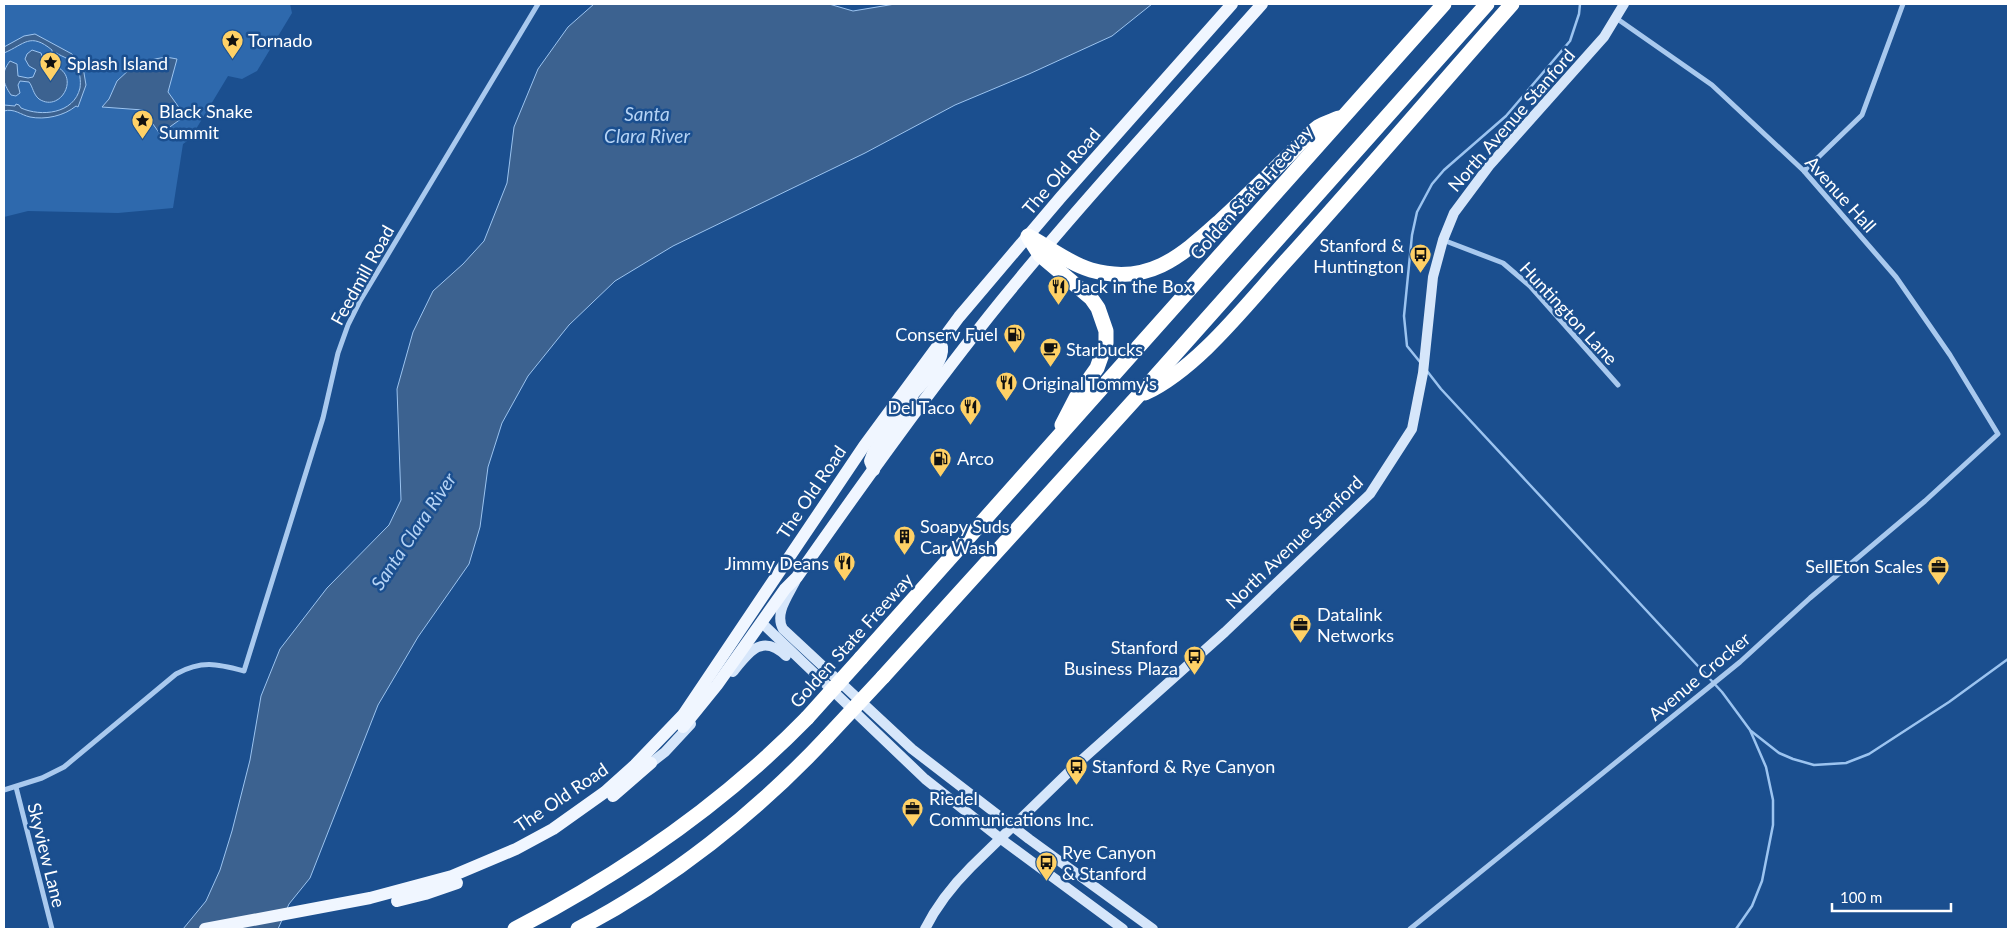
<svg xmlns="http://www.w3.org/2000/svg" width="2012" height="933" font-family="Lato,sans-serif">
	<rect width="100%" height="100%" fill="#1b4f8f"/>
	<path fill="#2e69ad" d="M4,4H290L292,13L257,71L242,79L228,76L190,139L183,144L173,208L118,213L28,211L4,217Z"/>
	<g fill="#3c6290" stroke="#9cc4f0">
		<path d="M594,4H829L853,11L895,4H1152L1112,36L1029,74L955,105L865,153L673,246L615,281L569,325L528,376L502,423L488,467L480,527L469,564L418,637L378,705L310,878L289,904L278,929H183L206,901L220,870L232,831L250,760L261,696L280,649L327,588L389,525L401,500L397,389L413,332L433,291L463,264L484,241L507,183L514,127L538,69L568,27Z"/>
		<path d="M35,34L72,54L80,63L84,73L86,85L78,107L76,106C64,116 45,120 30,117C21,115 14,108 4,111V105L15,106L16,104L19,105L21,108C41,117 74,114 80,88C81,81 80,72 76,66C71,59 63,57 56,53L55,54L52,53V50C30,32 25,44 4,53V47L24,36Z"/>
		<path d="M32,50L41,53L45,65C49,66 53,66 57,67C80,78 60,113 39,99C33,94 33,87 29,82L20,81L18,85L20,93L16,96L11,95C3,83 0,74 10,61L17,64L18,76L28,78L33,77L36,70L29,66L25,59L27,54Z"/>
		<path d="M166,57L177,59L168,92L185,116L160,134L143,110L102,107L109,99L117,81L131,68L144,61Z"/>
	</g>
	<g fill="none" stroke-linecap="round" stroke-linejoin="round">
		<g stroke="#9cc4f0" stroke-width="2.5">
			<path d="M1420,362L1407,346L1404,316L1412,235L1417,212L1432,184L1444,170L1506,116L1570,41L1579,14L1580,4"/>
			<path d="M1427,371L1441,389L1722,692L1750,730L1766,767L1773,800V825L1762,881L1752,906L1736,929"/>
			<path d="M1751,731L1779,753L1793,759L1814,765L1846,763L1869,754L1949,702L2008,659"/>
		</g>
		<g stroke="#a9c9ee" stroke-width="5">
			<path d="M1804,171L1862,115L1903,4"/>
			<path d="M1443,240L1503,263L1530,286L1618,385"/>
			<path d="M16,787L52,929"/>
			<path d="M4,790L42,778L64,767L176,674C202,660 217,664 244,671L323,418L338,353L348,325L360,301L538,4"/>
			<path d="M1410,929L1740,662L1810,598L1925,501L1998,434L1950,355L1896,277L1804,171L1712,85L1616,18"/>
		</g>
		<g stroke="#d6e6fa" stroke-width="10">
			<path d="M796,580C789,595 774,613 783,629L912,749L1029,839L1153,929"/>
			<path d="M762,623L925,779L1001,839L1123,929"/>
			<path d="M733,672C749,652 762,633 786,656"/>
			<path d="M651,763L665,752L691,724"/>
			<path d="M925,929C937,905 952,886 971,867L1076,765L1225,632L1370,494L1412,429L1423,373L1433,277L1443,240L1454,213L1489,166L1604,37L1624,4"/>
		</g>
		<g stroke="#f0f6ff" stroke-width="12">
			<path d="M915,411L912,398L913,394C923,382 944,363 942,347"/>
			<path d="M874,470L870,461L873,453L904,408L905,402L902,396"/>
			<path d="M683,727L717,685L785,589L797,577C863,483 930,389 1002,300C1085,198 1175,102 1262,4"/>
			<path d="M613,796L651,763"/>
			<path d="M397,901L425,894L457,883"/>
			<path d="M205,929L370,898L452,876L516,849L553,829L605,792L635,765L683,715L864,446L959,317L1061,197L1232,4"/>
		</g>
		<g stroke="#fff" stroke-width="15">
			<path d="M1028,236C1049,247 1068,263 1091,270C1148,286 1180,257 1219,222C1242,201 1265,178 1288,156C1297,147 1307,135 1318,127C1324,123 1332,121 1339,118"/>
			<path d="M1029,238L1040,255L1091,298L1098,308L1106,331V343L1097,368L1077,396L1062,425"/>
			<path d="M1145,393C1197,369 1246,305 1285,262C1362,177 1436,90 1512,4"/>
			<path d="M861,658L1444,4"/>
			<path d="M883,677L1137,397L1487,4"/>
			<path d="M515,929C623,873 722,805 807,718"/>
			<path d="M578,929C670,881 756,813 827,737"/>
		</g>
		<g stroke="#fff" stroke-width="15">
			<path d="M807,718L861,658"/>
			<path d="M827,737L883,677"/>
		</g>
	</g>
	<defs>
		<symbol id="sight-pin" viewBox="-11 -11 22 30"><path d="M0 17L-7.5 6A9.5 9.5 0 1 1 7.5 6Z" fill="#ffd166" stroke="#1b4f8f"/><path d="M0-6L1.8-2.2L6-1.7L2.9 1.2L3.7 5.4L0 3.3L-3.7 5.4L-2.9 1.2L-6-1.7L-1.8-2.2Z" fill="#111"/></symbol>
		<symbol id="bus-pin" viewBox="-11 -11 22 30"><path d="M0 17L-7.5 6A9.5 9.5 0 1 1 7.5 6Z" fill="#ffd166" stroke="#1b4f8f"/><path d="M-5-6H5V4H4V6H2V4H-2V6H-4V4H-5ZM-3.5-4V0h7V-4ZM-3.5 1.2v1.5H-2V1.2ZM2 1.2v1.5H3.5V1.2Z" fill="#111"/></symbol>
		<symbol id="restaurant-pin" viewBox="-11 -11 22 30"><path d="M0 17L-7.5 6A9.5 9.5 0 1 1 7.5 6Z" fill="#ffd166" stroke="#1b4f8f"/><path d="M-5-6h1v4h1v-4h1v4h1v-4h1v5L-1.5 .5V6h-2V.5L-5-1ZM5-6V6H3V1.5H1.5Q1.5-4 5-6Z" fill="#111"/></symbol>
		<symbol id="fuel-pin" viewBox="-11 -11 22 30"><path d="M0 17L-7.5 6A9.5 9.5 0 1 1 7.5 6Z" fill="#ffd166" stroke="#1b4f8f"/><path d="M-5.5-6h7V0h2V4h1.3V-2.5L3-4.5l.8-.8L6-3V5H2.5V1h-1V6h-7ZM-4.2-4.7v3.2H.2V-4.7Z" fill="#111"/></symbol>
		<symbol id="cafe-pin" viewBox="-11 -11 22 30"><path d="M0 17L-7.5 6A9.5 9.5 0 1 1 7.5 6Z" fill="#ffd166" stroke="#1b4f8f"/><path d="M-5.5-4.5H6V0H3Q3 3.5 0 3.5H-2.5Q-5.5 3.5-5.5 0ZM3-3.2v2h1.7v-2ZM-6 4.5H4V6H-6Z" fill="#111"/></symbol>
		<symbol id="building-pin" viewBox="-11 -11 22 30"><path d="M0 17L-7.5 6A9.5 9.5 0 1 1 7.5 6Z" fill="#ffd166" stroke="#1b4f8f"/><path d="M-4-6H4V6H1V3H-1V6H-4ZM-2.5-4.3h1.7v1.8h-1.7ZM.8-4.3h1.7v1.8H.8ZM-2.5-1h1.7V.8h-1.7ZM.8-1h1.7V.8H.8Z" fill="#111"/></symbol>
		<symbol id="office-pin" viewBox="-11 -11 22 30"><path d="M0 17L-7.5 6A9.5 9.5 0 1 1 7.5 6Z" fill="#ffd166" stroke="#1b4f8f"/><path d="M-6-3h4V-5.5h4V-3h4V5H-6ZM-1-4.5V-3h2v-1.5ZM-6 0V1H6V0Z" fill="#111"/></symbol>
	</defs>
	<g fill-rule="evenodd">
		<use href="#sight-pin" x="220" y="28" width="25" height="34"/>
		<use href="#sight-pin" x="38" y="50" width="25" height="34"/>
		<use href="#sight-pin" x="130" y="108" width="25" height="34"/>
		<use href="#bus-pin" x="1408" y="242" width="25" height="34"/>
		<use href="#restaurant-pin" x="1046" y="274" width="25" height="34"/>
		<use href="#fuel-pin" x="1002" y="322" width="25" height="34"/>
		<use href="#cafe-pin" x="1038" y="336" width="25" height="34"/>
		<use href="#restaurant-pin" x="994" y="370" width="25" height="34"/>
		<use href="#restaurant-pin" x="958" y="394" width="25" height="34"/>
		<use href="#fuel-pin" x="928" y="446" width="25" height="34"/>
		<use href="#building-pin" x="892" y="524" width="25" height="34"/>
		<use href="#restaurant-pin" x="832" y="550" width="25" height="34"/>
		<use href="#office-pin" x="1926" y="554" width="25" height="34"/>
		<use href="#office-pin" x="1288" y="612" width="25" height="34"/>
		<use href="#bus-pin" x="1182" y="644" width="25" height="34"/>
		<use href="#bus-pin" x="1064" y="754" width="25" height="34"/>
		<use href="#office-pin" x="900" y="796" width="25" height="34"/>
		<use href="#bus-pin" x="1034" y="850" width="25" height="34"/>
	</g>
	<g text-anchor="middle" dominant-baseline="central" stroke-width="5" stroke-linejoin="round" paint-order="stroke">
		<g font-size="18" fill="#fff" stroke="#1b4f8f" text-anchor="start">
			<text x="248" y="40">Tornado</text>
			<text x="67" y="63">Splash Island</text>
			<text x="159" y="111">Black Snake<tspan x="159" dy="21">Summit</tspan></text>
			<text x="1404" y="245" text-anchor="end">Stanford &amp;<tspan x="1404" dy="21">Huntington</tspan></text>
			<text x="1074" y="286">Jack in the Box</text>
			<text x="998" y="334" text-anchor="end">Conserv Fuel</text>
			<text x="1066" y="349">Starbucks</text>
			<text x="1022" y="383">Original Tommy's</text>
			<text x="955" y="407" text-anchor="end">Del Taco</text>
			<text x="957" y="458">Arco</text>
			<text x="920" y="526">Soapy Suds<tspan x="920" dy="21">Car Wash</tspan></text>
			<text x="829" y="563" text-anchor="end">Jimmy Deans</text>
			<text x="1923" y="566" text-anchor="end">SellEton Scales</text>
			<text x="1317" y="614">Datalink<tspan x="1317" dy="21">Networks</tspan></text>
			<text x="1178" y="647" text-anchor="end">Stanford<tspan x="1178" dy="21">Business Plaza</tspan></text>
			<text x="1092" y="766">Stanford &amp; Rye Canyon</text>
			<text x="929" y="798">Riedel<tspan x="929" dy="21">Communications Inc.</tspan></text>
			<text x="1062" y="852">Rye Canyon<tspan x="1062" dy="21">&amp; Stanford</tspan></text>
		</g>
		<g font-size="18" fill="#fff" stroke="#1b4f8f">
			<text transform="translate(1511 120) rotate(-49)">North Avenue Stanford</text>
			<text transform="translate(1061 171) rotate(-49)">The Old Road</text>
			<text transform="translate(1251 192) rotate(-48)">Golden State Freeway</text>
			<text transform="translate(1841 194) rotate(48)">Avenue Hall</text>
			<text transform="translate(362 275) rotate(-61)">Feedmill Road</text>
			<text transform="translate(1569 313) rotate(47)">Huntington Lane</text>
			<text transform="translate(811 492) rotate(-56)">The Old Road</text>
			<text transform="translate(1294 542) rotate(-44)">North Avenue Stanford</text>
			<text transform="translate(851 640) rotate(-48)">Golden State Freeway</text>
			<text transform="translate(1699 676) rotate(-40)">Avenue Crocker</text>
			<text transform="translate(561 797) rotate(-34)">The Old Road</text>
			<text transform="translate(47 855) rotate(76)">Skyview Lane</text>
		</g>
		<g font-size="19" font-style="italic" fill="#b5d3f5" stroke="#1b4f8f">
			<text x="647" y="113">Santa<tspan x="647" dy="22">Clara River</tspan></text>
			<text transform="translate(413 531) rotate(-56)">Santa Clara River</text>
		</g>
	</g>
	<rect width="2012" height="933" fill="none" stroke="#ffffff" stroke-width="10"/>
	<path d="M1832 903v8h119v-8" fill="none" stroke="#ffffff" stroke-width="2.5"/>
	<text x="1840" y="903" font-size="15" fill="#ffffff" stroke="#1b4f8f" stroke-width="4" paint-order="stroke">100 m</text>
</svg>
